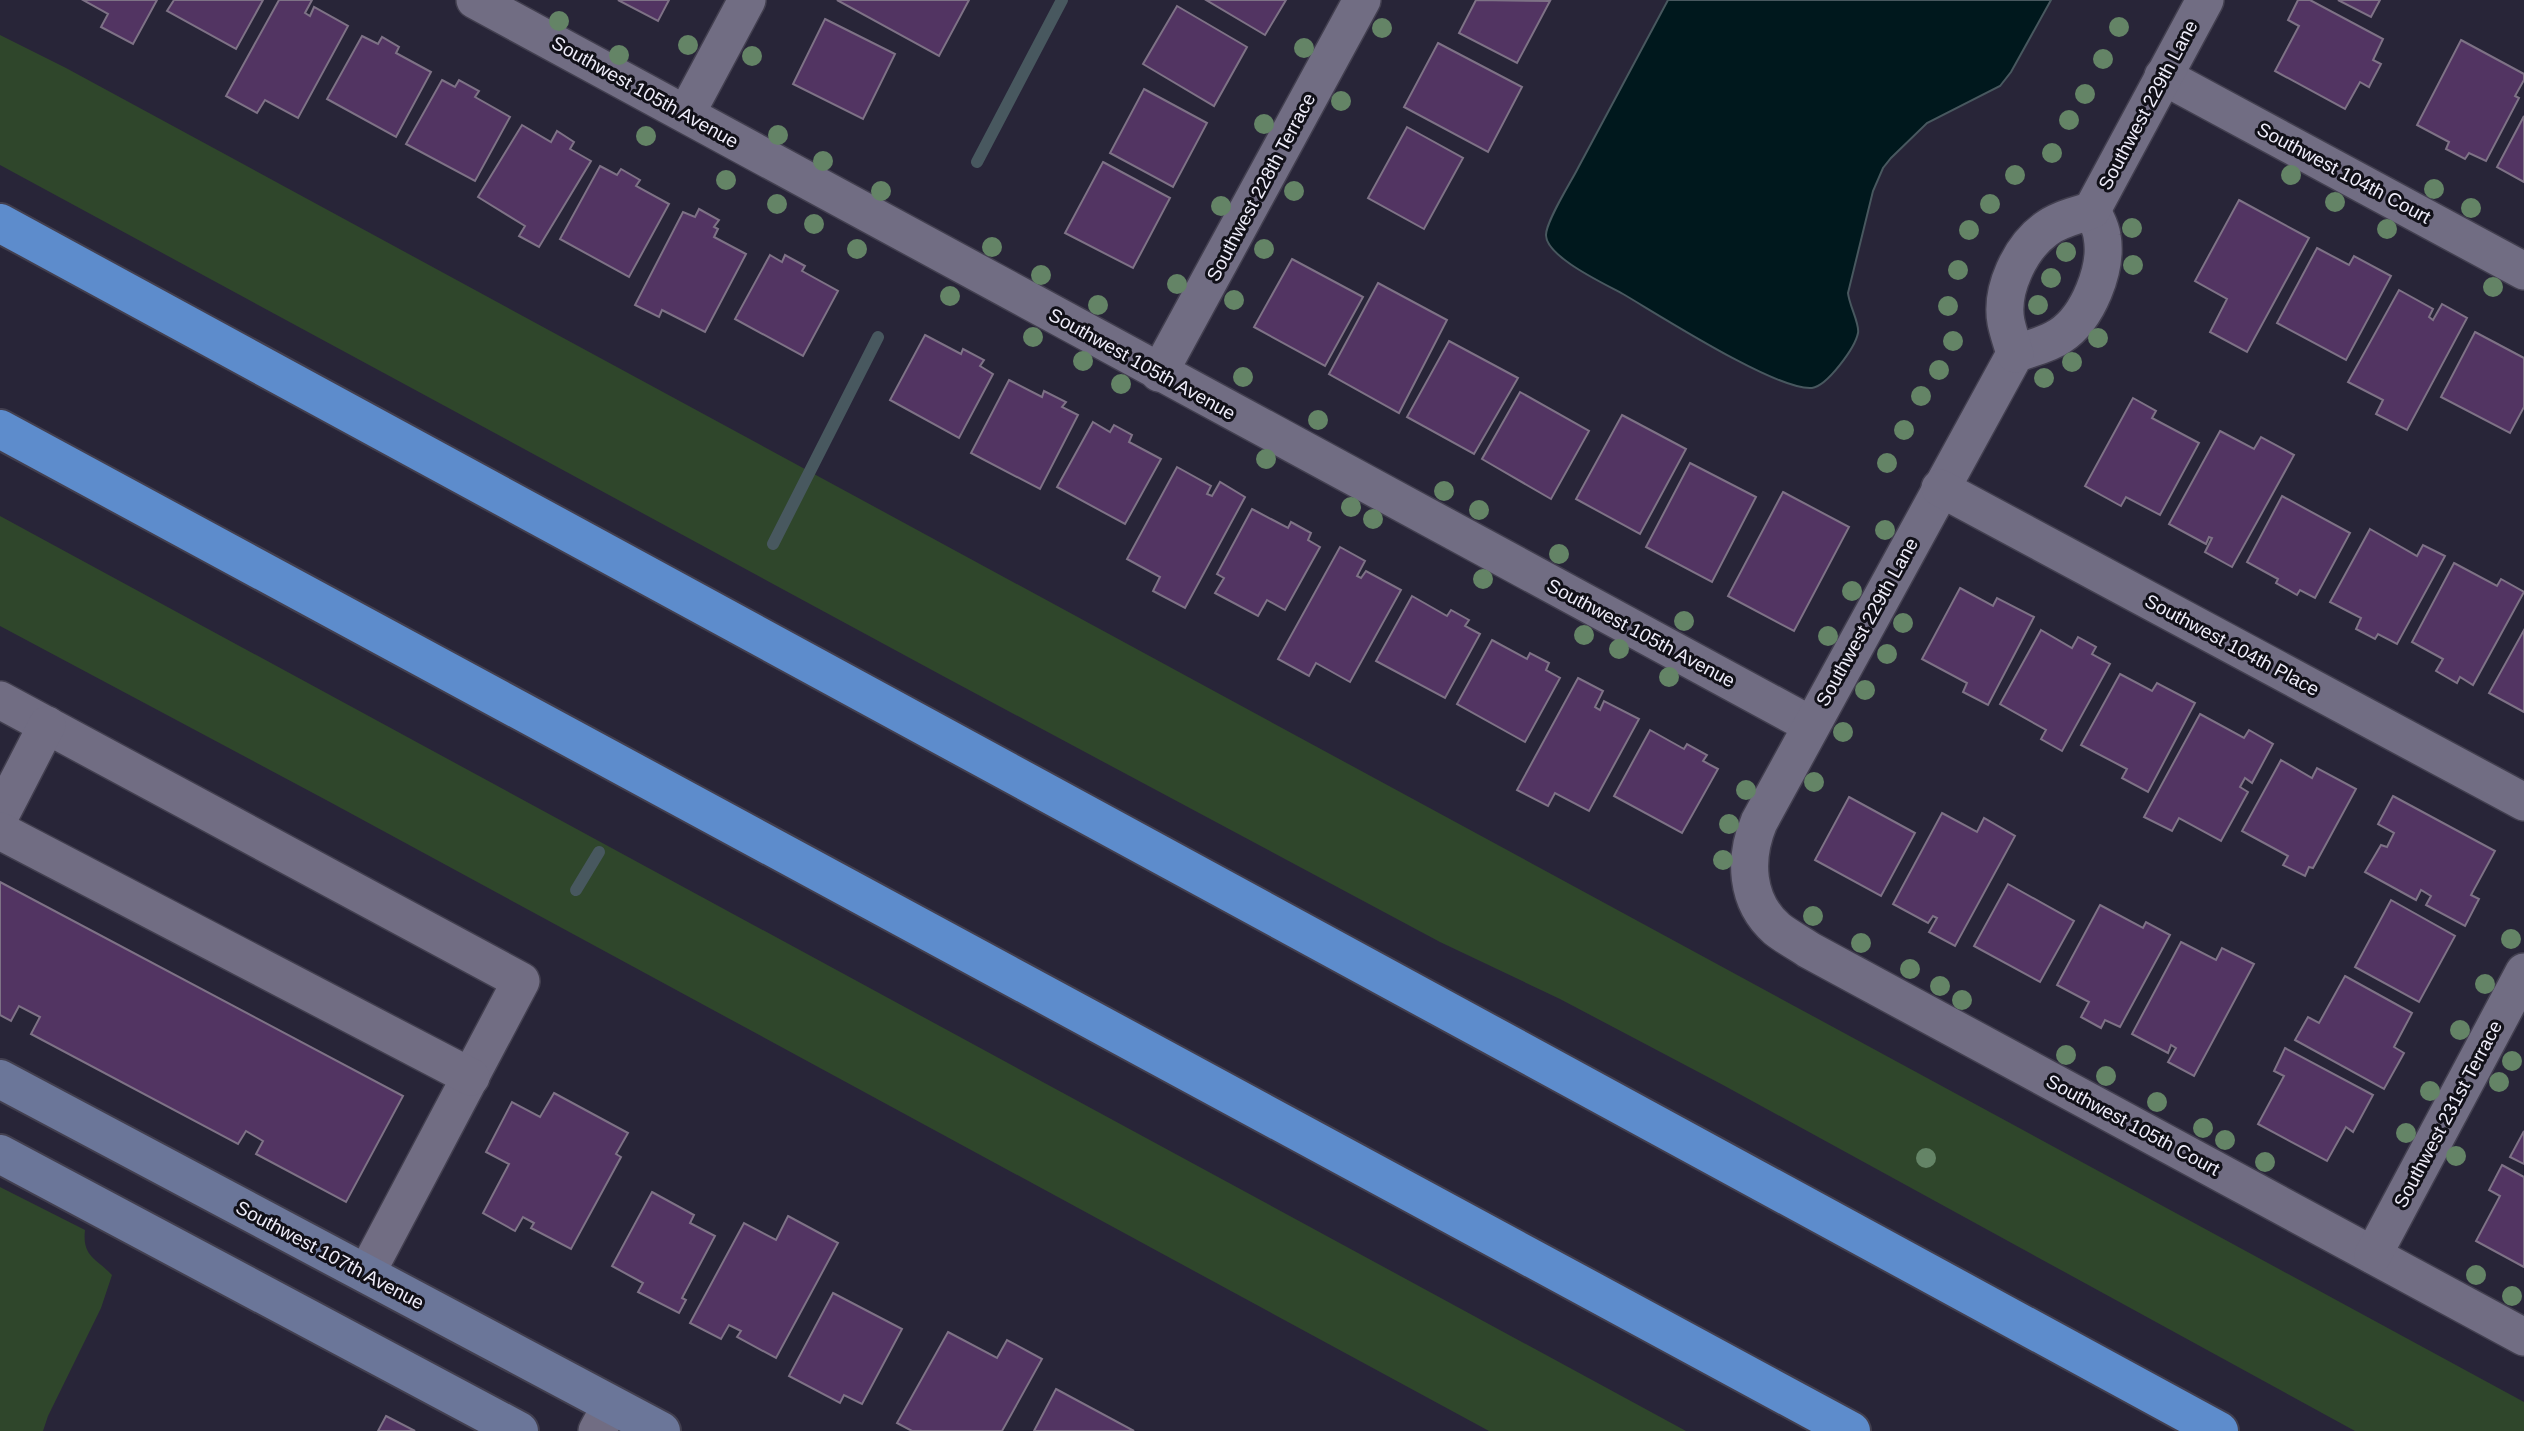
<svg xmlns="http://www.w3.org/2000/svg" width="2524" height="1431" font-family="Helvetica,sans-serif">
	<rect width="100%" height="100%" fill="#282538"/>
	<g fill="#2f462b">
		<path d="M0,35L66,68L2524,1402V1431H2355L1723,1085L1560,999L1440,942L943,676L0,165Z"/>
		<path d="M0,516L1686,1431H1489L328,801L0,626Z"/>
		<path d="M0,1187L85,1230C82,1257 96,1258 112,1275L101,1308L48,1416L43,1431H0Z"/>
	</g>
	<path fill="#00181d" stroke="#48585f" stroke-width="2" d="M1668,0H2051L2011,72L2000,86L1927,123L1891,158L1883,168L1873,191L1848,293C1849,305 1860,324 1858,333C1855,348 1827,386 1812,388C1777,391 1659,315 1623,294C1605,284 1546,257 1546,235C1546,221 1571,182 1578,168C1608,112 1638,56 1668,0Z"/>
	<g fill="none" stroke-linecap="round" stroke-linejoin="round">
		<g stroke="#48585f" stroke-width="12">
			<path d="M977,162L1062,0"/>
			<path d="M773,544L878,337"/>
			<path d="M576,890L599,852"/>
		</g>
	</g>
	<g fill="#523462" stroke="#7e7286" stroke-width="2">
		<path d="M83,0H157L133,44L101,27L108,14Z"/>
		<path d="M174,0H263L236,49L167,11Z"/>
		<path d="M279,0H312L305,13L310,16L314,7L348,26L298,118L265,100L257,113L226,96Z"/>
		<path d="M618,0H669L658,21Z"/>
		<path d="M837,0H969L939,56Z"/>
		<path d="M1206,0H1286L1265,35Z"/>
		<path d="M1476,0L1550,1L1517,63L1459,33Z"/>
		<path d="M2298,0H2310L2383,39L2373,60L2381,64L2372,81L2369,87L2360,82L2345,109L2275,71L2299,26L2288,20Z"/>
		<path d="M2338,0H2380L2371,17Z"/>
		<path d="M1177,6L1247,47L1214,106L1143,64Z"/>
		<path d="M825,19L895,54L863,119L793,84Z"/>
		<path d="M362,36L378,44L382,37L399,47L396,53L431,72L396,137L327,99Z"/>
		<path d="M2461,40L2524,74V80L2515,96L2519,98L2486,161L2469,153L2465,159L2446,149L2449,142L2417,125Z"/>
		<path d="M1438,43L1522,87L1488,152L1404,107Z"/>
		<path d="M442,80L455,87L459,80L479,91L475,97L510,117L475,181L406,144Z"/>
		<path d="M1144,89L1207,123L1173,187L1110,153Z"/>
		<path d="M2524,116V182L2497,167Z"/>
		<path d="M522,125L551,142L557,131L574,142L570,149L591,161L539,247L519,236L525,226L478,197Z"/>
		<path d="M1407,127L1463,158L1424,229L1368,198Z"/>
		<path d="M1103,162L1170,198L1133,268L1065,233Z"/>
		<path d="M600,166L617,175L621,169L640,180L636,186L669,204L629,277L560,239Z"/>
		<path d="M2239,200L2309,238L2247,352L2210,332L2227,299L2195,281Z"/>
		<path d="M699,209L719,220L714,227L718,229L714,237L746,254L705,332L662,310L659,317L635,305L683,212L695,217Z"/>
		<path d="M2317,248L2349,265L2354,256L2391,276L2346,360L2277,323Z"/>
		<path d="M770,255L782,262L785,255L805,266L802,271L838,291L803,356L735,319Z"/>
		<path d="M1292,259L1363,297L1325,366L1254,327Z"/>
		<path d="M1378,283L1447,320L1399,413L1329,374Z"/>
		<path d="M2399,290L2433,309L2429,317L2433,320L2442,304L2467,318L2407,430L2376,414L2383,400L2348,382Z"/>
		<path d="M2475,332L2524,358V407L2510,433L2441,397Z"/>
		<path d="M925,335L961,354L963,349L984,360L980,366L993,374L959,438L890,400Z"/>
		<path d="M1449,341L1518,378L1474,454L1407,417Z"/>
		<path d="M1009,380L1042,397L1044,391L1066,402L1062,407L1078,415L1040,489L971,453Z"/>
		<path d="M1520,392L1589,431L1551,499L1482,459Z"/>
		<path d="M2133,398L2156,411L2152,418L2199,443L2160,515L2126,497L2121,506L2085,486Z"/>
		<path d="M1622,415L1686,449L1640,534L1576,499Z"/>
		<path d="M1093,422L1110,432L1114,425L1132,435L1129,442L1161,459L1125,524L1057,487Z"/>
		<path d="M2220,431L2254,449L2261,437L2294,455L2232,567L2205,552L2212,538L2209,537L2206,544L2169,524Z"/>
		<path d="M1690,463L1756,497L1712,582L1646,547Z"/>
		<path d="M1177,467L1211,486L1207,494L1212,496L1220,482L1245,497L1185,608L1153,591L1160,577L1127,559Z"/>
		<path d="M1783,492L1849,527L1794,631L1728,596Z"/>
		<path d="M2282,496L2350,533L2315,598L2300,590L2297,595L2276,583L2278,579L2247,562Z"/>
		<path d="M1252,509L1288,528L1291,522L1311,533L1308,540L1320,547L1285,610L1267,600L1258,616L1215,593L1224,578L1217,574Z"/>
		<path d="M2370,529L2417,556L2423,545L2445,556L2397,644L2378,634L2375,639L2356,629L2361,618L2330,602Z"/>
		<path d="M1340,547L1365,561L1357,576L1361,578L1366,571L1401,590L1350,682L1316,663L1309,676L1278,659Z"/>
		<path d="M2454,563L2497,586L2501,579L2524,592L2473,685L2460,677L2457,683L2436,671L2443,659L2412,642Z"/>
		<path d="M1960,588L1993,606L1997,598L2034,617L1988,705L1963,692L1967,683L1922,659Z"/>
		<path d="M1412,596L1447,616L1451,610L1469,620L1465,626L1480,634L1445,698L1376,661Z"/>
		<path d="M2041,630L2072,648L2078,637L2096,647L2092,654L2110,664L2062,751L2041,739L2046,730L2000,704Z"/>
		<path d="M2524,630V712L2489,693Z"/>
		<path d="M1492,640L1527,659L1530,653L1549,663L1546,670L1560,678L1525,742L1457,704Z"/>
		<path d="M2120,674L2152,691L2157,683L2195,703L2148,792L2122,778L2127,769L2081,745Z"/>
		<path d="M1578,678L1603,691L1595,707L1600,710L1604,701L1639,719L1589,811L1555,793L1548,806L1517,790Z"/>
		<path d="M2200,714L2244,738L2249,730L2273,744L2252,783L2245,778L2240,787L2248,792L2221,841L2179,818L2172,831L2144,817Z"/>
		<path d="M1650,730L1684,749L1687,744L1707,755L1703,761L1718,769L1682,833L1614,796Z"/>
		<path d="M2281,760L2312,778L2317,768L2356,789L2313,868L2309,867L2305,876L2283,865L2288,856L2242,831Z"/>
		<path d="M2393,796L2495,851L2471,895L2479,899L2465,926L2426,905L2431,896L2421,890L2416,900L2365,872L2381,845L2387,847L2394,833L2378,824Z"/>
		<path d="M1849,797L1915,833L1881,896L1815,860Z"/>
		<path d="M1942,813L1977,832L1984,818L2015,836L1955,946L1929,932L1937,918L1933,916L1928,923L1893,904Z"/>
		<path d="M0,882L403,1096L346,1202L256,1154L263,1141L246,1131L238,1144L31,1034L40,1017L19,1006L11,1021L0,1015Z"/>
		<path d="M2008,884L2074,921L2040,982L1974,946Z"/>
		<path d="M2391,900L2455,936L2419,1002L2355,967Z"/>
		<path d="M2100,905L2143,928L2146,922L2170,935L2120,1027L2105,1020L2101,1028L2081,1017L2089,1002L2057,985Z"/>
		<path d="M2181,942L2216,960L2222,948L2254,964L2194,1076L2168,1062L2176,1048L2171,1045L2168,1053L2132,1034Z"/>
		<path d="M2345,976L2412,1013L2394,1047L2404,1053L2384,1089L2295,1040L2308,1017L2319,1023Z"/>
		<path d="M2285,1048L2373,1095L2353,1132L2346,1127L2327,1161L2258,1124L2284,1076L2274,1071Z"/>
		<path d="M554,1093L628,1133L616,1154L621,1157L571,1249L531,1228L534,1223L523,1217L515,1231L483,1213L509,1164L486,1152L512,1102L540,1117Z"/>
		<path d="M2524,1131V1164L2510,1157Z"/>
		<path d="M2502,1165L2524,1177V1267L2476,1241L2500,1196L2489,1190Z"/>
		<path d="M652,1192L694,1215L690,1223L715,1236L682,1298L686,1300L679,1313L638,1292L643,1283L612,1266Z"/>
		<path d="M788,1216L838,1243L776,1358L737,1337L741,1331L729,1325L721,1339L690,1323L744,1223L776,1240Z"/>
		<path d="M833,1293L902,1329L862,1404L844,1395L840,1403L789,1376Z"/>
		<path d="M948,1332L997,1358L1007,1340L1042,1359L1002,1431H912L897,1423Z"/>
		<path d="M1056,1389L1134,1431H1034Z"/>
		<path d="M386,1416L415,1431H378Z"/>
	</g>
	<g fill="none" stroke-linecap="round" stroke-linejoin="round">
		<defs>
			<g id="street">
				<path d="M475,0L1811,725"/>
				<path d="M2163,76L2524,271"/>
				<path d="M686,114L747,0"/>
				<path d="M2092,210C2095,218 2101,227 2102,236C2108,268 2088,318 2060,336C2047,345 2030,348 2015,354L1759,822C1744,858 1745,901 1777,929C1787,937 1799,943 1809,950L2524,1337"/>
				<path d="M2015,354C2012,343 2008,332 2006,322C2000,290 2020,248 2046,229C2059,219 2076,216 2092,210L2205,0"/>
				<path d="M1159,373L1362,0"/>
				<path d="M1940,488L2524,802"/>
				<path d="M0,700L521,981L366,1274"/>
				<path d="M0,816L47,725"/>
				<path d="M0,831L471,1077"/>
				<path d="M2373,1255L2524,972"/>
				<path d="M597,1431L611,1405"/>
			</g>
			<g id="secondary">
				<path d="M0,1079L661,1431"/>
				<path d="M0,1154L519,1431"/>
			</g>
			<g id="highway">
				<path d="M0,223L2219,1431"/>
				<path d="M0,429L1851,1431"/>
			</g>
		</defs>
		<use href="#street" stroke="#423f4f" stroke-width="40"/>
		<use href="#secondary" stroke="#423f4f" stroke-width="42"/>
		<use href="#highway" stroke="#423f4f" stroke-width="42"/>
		<use href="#street" stroke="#716d83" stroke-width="37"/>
		<use href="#secondary" stroke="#6b7699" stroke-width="38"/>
		<use href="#highway" stroke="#5d8ccc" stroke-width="38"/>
	</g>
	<g fill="#648466">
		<circle cx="559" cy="21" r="10"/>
		<circle cx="2119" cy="27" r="10"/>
		<circle cx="1382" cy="28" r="10"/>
		<circle cx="688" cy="45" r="10"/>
		<circle cx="1304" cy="48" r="10"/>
		<circle cx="619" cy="55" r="10"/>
		<circle cx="752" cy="56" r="10"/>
		<circle cx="2103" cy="59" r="10"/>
		<circle cx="2085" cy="94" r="10"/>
		<circle cx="1341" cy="101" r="10"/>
		<circle cx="2069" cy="120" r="10"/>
		<circle cx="1264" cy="124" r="10"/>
		<circle cx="778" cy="135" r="10"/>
		<circle cx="646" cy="136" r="10"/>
		<circle cx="2052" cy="153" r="10"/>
		<circle cx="823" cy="161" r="10"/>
		<circle cx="2015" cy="175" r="10"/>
		<circle cx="2291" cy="175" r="10"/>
		<circle cx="726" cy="180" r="10"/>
		<circle cx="2434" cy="189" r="10"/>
		<circle cx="881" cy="191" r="10"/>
		<circle cx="1294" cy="191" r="10"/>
		<circle cx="2335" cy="202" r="10"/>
		<circle cx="777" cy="204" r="10"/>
		<circle cx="1990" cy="204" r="10"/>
		<circle cx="1221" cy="206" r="10"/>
		<circle cx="2471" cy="208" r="10"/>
		<circle cx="814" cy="224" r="10"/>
		<circle cx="2132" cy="228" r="10"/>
		<circle cx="2387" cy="229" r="10"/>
		<circle cx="1969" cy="230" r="10"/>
		<circle cx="992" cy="247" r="10"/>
		<circle cx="857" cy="249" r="10"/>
		<circle cx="1264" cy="249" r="10"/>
		<circle cx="2066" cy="252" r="10"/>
		<circle cx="2133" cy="265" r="10"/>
		<circle cx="1958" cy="270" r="10"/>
		<circle cx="1041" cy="275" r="10"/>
		<circle cx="2051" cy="278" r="10"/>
		<circle cx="1177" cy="284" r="10"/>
		<circle cx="2493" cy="287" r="10"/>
		<circle cx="950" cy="296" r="10"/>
		<circle cx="1234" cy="300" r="10"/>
		<circle cx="1098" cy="305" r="10"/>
		<circle cx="2038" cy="305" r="10"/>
		<circle cx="1948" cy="306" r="10"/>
		<circle cx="1033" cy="337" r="10"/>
		<circle cx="2098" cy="338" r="10"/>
		<circle cx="1953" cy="341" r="10"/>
		<circle cx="1083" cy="361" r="10"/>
		<circle cx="2072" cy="362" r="10"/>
		<circle cx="1939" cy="370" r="10"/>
		<circle cx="1243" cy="377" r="10"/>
		<circle cx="2044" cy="378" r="10"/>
		<circle cx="1121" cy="384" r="10"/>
		<circle cx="1921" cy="396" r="10"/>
		<circle cx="1318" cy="420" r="10"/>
		<circle cx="1904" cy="430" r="10"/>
		<circle cx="1266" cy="459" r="10"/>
		<circle cx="1887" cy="463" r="10"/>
		<circle cx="1444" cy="491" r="10"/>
		<circle cx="1351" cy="507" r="10"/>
		<circle cx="1479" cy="510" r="10"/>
		<circle cx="1373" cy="519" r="10"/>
		<circle cx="1885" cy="530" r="10"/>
		<circle cx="1559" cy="554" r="10"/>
		<circle cx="1483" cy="579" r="10"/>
		<circle cx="1852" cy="591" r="10"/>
		<circle cx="1684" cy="621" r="10"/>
		<circle cx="1903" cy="623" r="10"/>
		<circle cx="1584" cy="635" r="10"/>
		<circle cx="1828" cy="636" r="10"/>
		<circle cx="1619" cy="649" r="10"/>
		<circle cx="1887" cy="654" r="10"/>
		<circle cx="1669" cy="677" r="10"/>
		<circle cx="1865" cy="690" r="10"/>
		<circle cx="1843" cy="732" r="10"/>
		<circle cx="1814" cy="782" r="10"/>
		<circle cx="1746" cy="790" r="10"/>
		<circle cx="1729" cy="824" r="10"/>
		<circle cx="1723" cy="860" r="10"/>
		<circle cx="1813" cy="916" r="10"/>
		<circle cx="2511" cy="939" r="10"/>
		<circle cx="1861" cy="943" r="10"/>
		<circle cx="1910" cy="969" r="10"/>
		<circle cx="2485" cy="984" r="10"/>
		<circle cx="1940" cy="986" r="10"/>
		<circle cx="1962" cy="1000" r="10"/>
		<circle cx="2460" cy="1030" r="10"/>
		<circle cx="2066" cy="1055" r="10"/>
		<circle cx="2512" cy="1061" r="10"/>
		<circle cx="2106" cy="1076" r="10"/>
		<circle cx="2499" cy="1082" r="10"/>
		<circle cx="2430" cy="1091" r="10"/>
		<circle cx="2157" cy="1102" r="10"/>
		<circle cx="2203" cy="1128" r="10"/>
		<circle cx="2406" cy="1133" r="10"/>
		<circle cx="2225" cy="1140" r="10"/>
		<circle cx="2456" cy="1156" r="10"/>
		<circle cx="1926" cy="1158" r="10"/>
		<circle cx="2265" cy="1162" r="10"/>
		<circle cx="2476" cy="1275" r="10"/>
		<circle cx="2512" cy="1296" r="10"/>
	</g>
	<g text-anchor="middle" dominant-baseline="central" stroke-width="6" stroke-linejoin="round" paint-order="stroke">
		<g font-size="19" fill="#efedfa" stroke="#111018">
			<text transform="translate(645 92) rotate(29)">Southwest 105th Avenue</text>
			<text transform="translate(2148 105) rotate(-62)">Southwest 229th Lane</text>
			<text transform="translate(2344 173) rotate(28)">Southwest 104th Court</text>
			<text transform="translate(1261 187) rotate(-62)">Southwest 228th Terrace</text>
			<text transform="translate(1142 364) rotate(29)">Southwest 105th Avenue</text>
			<text transform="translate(1867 622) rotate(-61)">Southwest 229th Lane</text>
			<text transform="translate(1641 633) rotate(28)">Southwest 105th Avenue</text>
			<text transform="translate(2232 645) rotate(28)">Southwest 104th Place</text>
			<text transform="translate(2448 1114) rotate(-62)">Southwest 231st Terrace</text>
			<text transform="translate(2133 1125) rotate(28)">Southwest 105th Court</text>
			<text transform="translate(330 1255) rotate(28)">Southwest 107th Avenue</text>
		</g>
	</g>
</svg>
